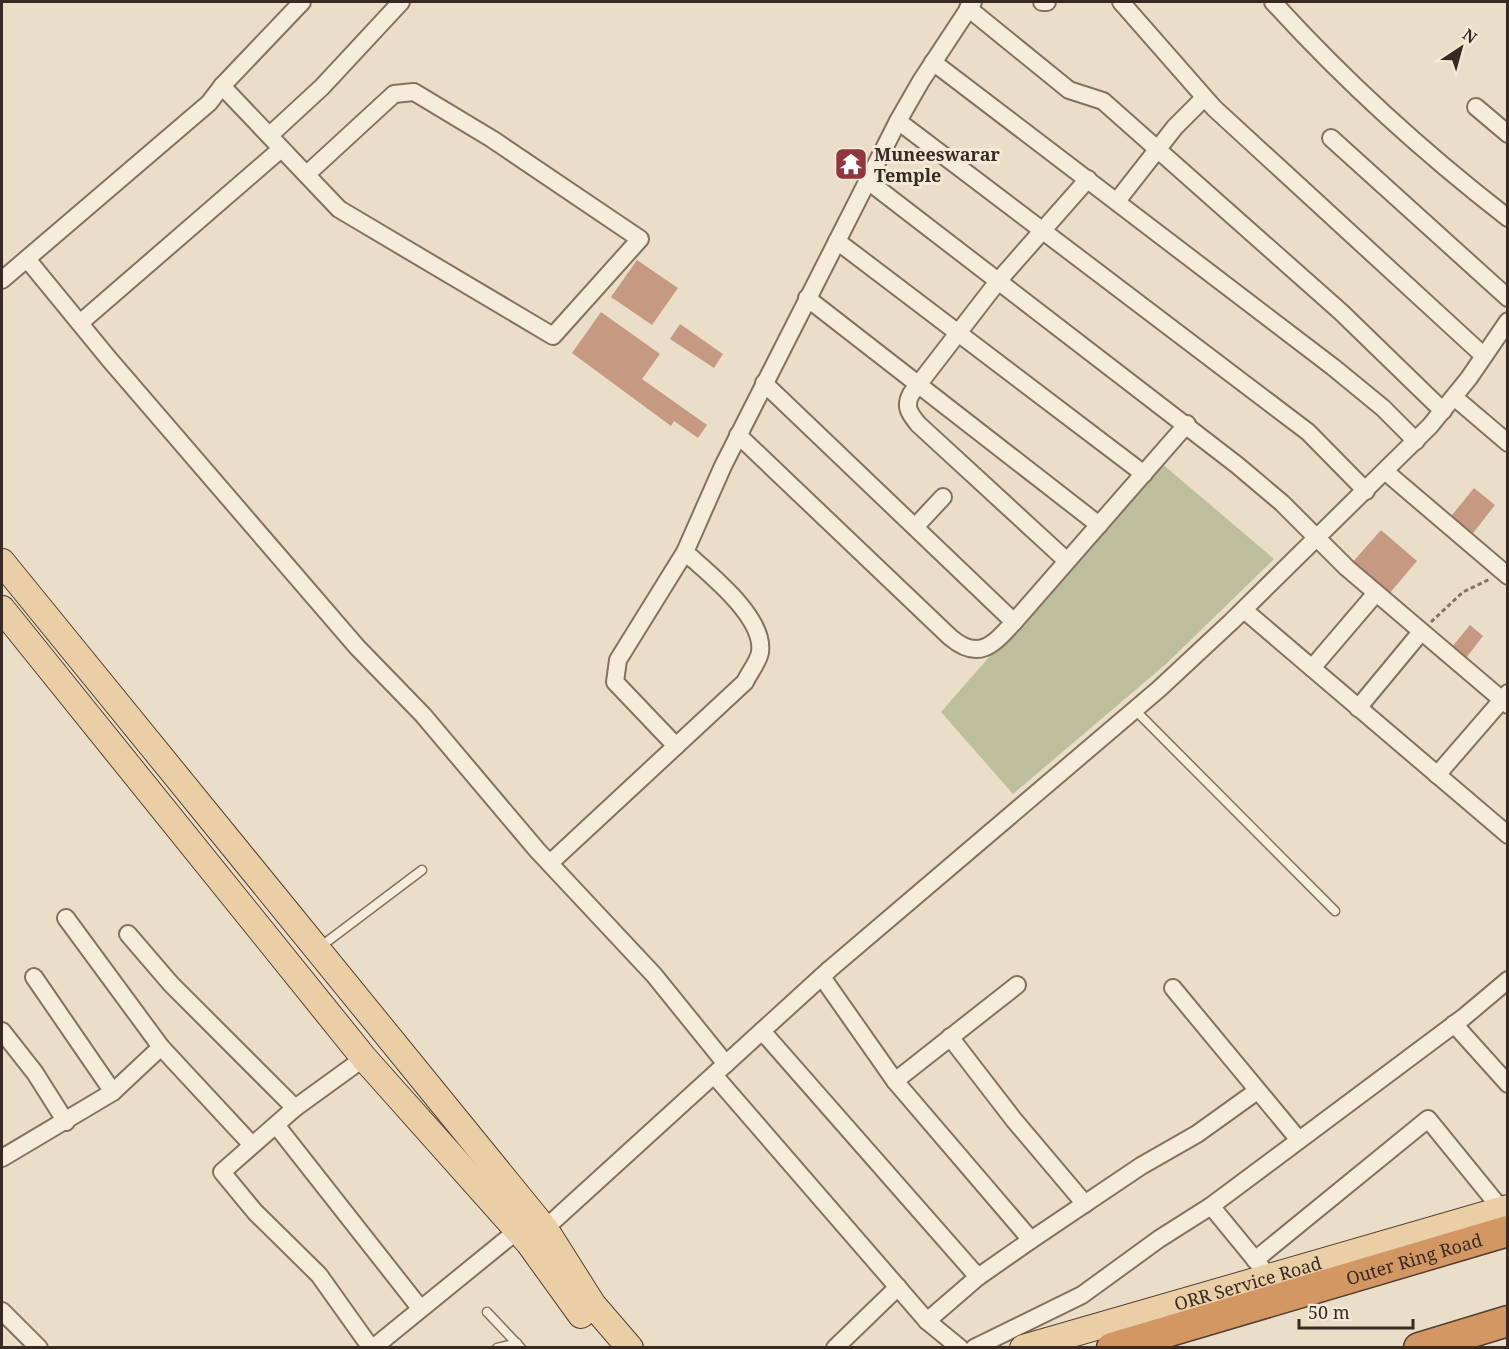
<svg xmlns="http://www.w3.org/2000/svg" width="1509" height="1349" font-family="'Noto Serif',serif">
	<rect width="100%" height="100%" fill="#ebdec9"/>
	<path fill="#bdbe9c" d="M1160,462L1274,559L1166,664L1013,794L941,712Z"/>
	<g fill="#c69983">
		<path d="M637,260L678,288L652,325L611,297Z"/>
		<path d="M601,312L660,354L642,379L707,425L698,438L674,421L671,426L572,353Z"/>
		<path d="M680,324L723,354L714,368L670,339Z"/>
		<path d="M1474,488L1495,505L1470,537L1448,520Z"/>
		<path d="M1381,530L1417,561L1389,594L1352,563Z"/>
		<path d="M1470,625L1483,636L1466,658L1452,647Z"/>
	</g>
	<g fill="none" stroke-linecap="round" stroke-linejoin="round">
		<defs>
			<g id="service">
				<path d="M1135,710L1335,911"/>
				<path d="M320,947L422,870"/>
				<path d="M487,1312L521,1348"/>
				<path d="M497,1348L517,1343"/>
			</g>
			<g id="minor">
				<path d="M1042,2H1047"/>
				<path d="M1121,2L1214,108L1484,356"/>
				<path d="M1273,2C1344,80 1424,153 1508,218"/>
				<path d="M968,8L1069,90L1103,101L1341,312L1443,411"/>
				<path d="M933,62L1333,367L1383,408L1416,441"/>
				<path d="M222,86L339,209L553,336L640,239L492,139L414,92L394,94L307,174"/>
				<path d="M1476,107L1508,134"/>
				<path d="M898,121L1308,432L1366,491"/>
				<path d="M270,135L322,87L401,2"/>
				<path d="M1331,138L1508,298"/>
				<path d="M868,181L1237,465L1282,503L1347,568L1508,705"/>
				<path d="M1117,201L1175,127L1204,98"/>
				<path d="M837,241L1144,474"/>
				<path d="M27,259L109,359L357,647L423,715L537,850L654,975L726,1064"/>
				<path d="M2,280L209,103L222,86L302,2"/>
				<path d="M807,298L1099,525"/>
				<path d="M80,323L281,149"/>
				<path d="M764,383L1014,622"/>
				<path d="M1454,397L1508,443"/>
				<path d="M738,435L950,637C979,662 994,644 1014,622L1187,424"/>
				<path d="M1386,472L1508,576"/>
				<path d="M915,527L943,497"/>
				<path d="M1067,561L918,424C910,414 904,407 911,394L999,280L1088,179"/>
				<path d="M1244,610L1508,835"/>
				<path d="M1312,668L1376,593"/>
				<path d="M1358,708L1421,632"/>
				<path d="M676,746L615,682L618,660L685,552L723,466L898,121L921,81L973,2"/>
				<path d="M1437,775L1508,693"/>
				<path d="M550,863L745,682C749,673 759,661 760,652C765,617 708,573 685,552"/>
				<path d="M66,918L161,1047L252,1145"/>
				<path d="M128,934L171,984L295,1108"/>
				<path d="M34,977L113,1092"/>
				<path d="M822,977L895,1081L1031,1240"/>
				<path d="M1173,988L1299,1140"/>
				<path d="M1454,1024L1508,1084"/>
				<path d="M2,1031L35,1073L66,1122"/>
				<path d="M762,1031L978,1277"/>
				<path d="M950,1037L1014,1120L1085,1204"/>
				<path d="M364,1058L295,1108L222,1172L255,1212L319,1275L371,1348"/>
				<path d="M714,1075L927,1321L960,1348"/>
				<path d="M895,1081L1017,985"/>
				<path d="M276,1125L420,1308"/>
				<path d="M2,1158L113,1092L161,1047"/>
				<path d="M1211,1206L1262,1268"/>
				<path d="M539,1234L830,969L1159,689L1231,622L1430,426L1469,378L1508,321"/>
				<path d="M1255,1260L1428,1119L1502,1210"/>
				<path d="M2,1311L39,1348"/>
				<path d="M927,1321L978,1277L1031,1240L1141,1166L1197,1134L1257,1091"/>
				<path d="M373,1348L518,1230"/>
				<path d="M835,1348L898,1287"/>
				<path d="M974,1348L1082,1295L1159,1239L1211,1206L1464,1017L1508,980"/>
			</g>
			<g id="primary">
				<path d="M2,562L545,1229L593,1305L630,1348"/>
				<path d="M2,609L364,1058L529,1243L581,1315"/>
				<path id="s1" d="M1023,1348L1508,1208"/>
			</g>
			<g id="motorway">
				<path id="s2" d="M1112,1348L1508,1231"/>
				<path d="M1419,1348L1508,1321"/>
			</g>
		</defs>
		<use href="#service" stroke="#86705f" stroke-width="11"/>
		<use href="#minor" stroke="#86705f" stroke-width="20"/>
		<use href="#primary" stroke="#544033" stroke-width="28"/>
		<use href="#motorway" stroke="#544033" stroke-width="33"/>
		<path stroke="#86705f" stroke-width="3" stroke-dasharray="4.5 3" stroke-linecap="butt" d="M1431,622L1463,592L1490,579"/>
		<use href="#service" stroke="#f6ecdc" stroke-width="8"/>
		<use href="#minor" stroke="#f6ecdc" stroke-width="16"/>
		<use href="#primary" stroke="#eacea5" stroke-width="26"/>
		<use href="#motorway" stroke="#d29763" stroke-width="30"/>
	</g>
	<defs>
		<symbol id="temple-square" viewBox="-11 -11 22 22"><rect x="-9" y="-9" width="18" height="18" rx="4" fill="#90353d" stroke="#f3e9d8"/><path d="M0-6L5-2H3V0L6.5 2.5H4V6H1.5V3h-3V6H-4V2.5H-6.5L-3 0V-2H-5Z" fill="#fff"/></symbol>
	</defs>
	<g fill-rule="evenodd">
		<use href="#temple-square" x="832" y="145" width="38" height="38"/>
	</g>
	<g text-anchor="middle" dominant-baseline="central" stroke-width="6" stroke-linejoin="round" paint-order="stroke">
		<g font-size="18" font-weight="bold" fill="#382a22" stroke="#f3e9d8" text-anchor="start">
			<text x="874" y="154">Muneeswarar<tspan x="874" dy="21">Temple</tspan></text>
		</g>
		<g font-size="18" fill="#382a22" stroke="#f3e9d8">
			<text stroke="none"><textPath href="#s2" startOffset="315">Outer Ring Road</textPath></text>
			<text stroke="none"><textPath href="#s1" startOffset="234">ORR Service Road</textPath></text>
		</g>
	</g>
	<rect width="1509" height="1349" fill="none" stroke="#382a22" stroke-width="6"/>
	<g transform="translate(1461 48) rotate(36)" stroke="#f3e9d8" stroke-width="4.5" paint-order="stroke">
	<path d="M0-4.5L10 22L0 15L-10 22Z" fill="#382a22"/>
	<text y="-9" font-size="16" font-weight="bold" text-anchor="middle" fill="#382a22">N</text>
	</g>
	<path d="M1299 1319v9h114v-9" fill="none" stroke="#382a22" stroke-width="3"/>
	<text x="1308" y="1319" font-size="18" fill="#382a22" stroke="#f3e9d8" stroke-width="4.5" paint-order="stroke">50 m</text>
</svg>
